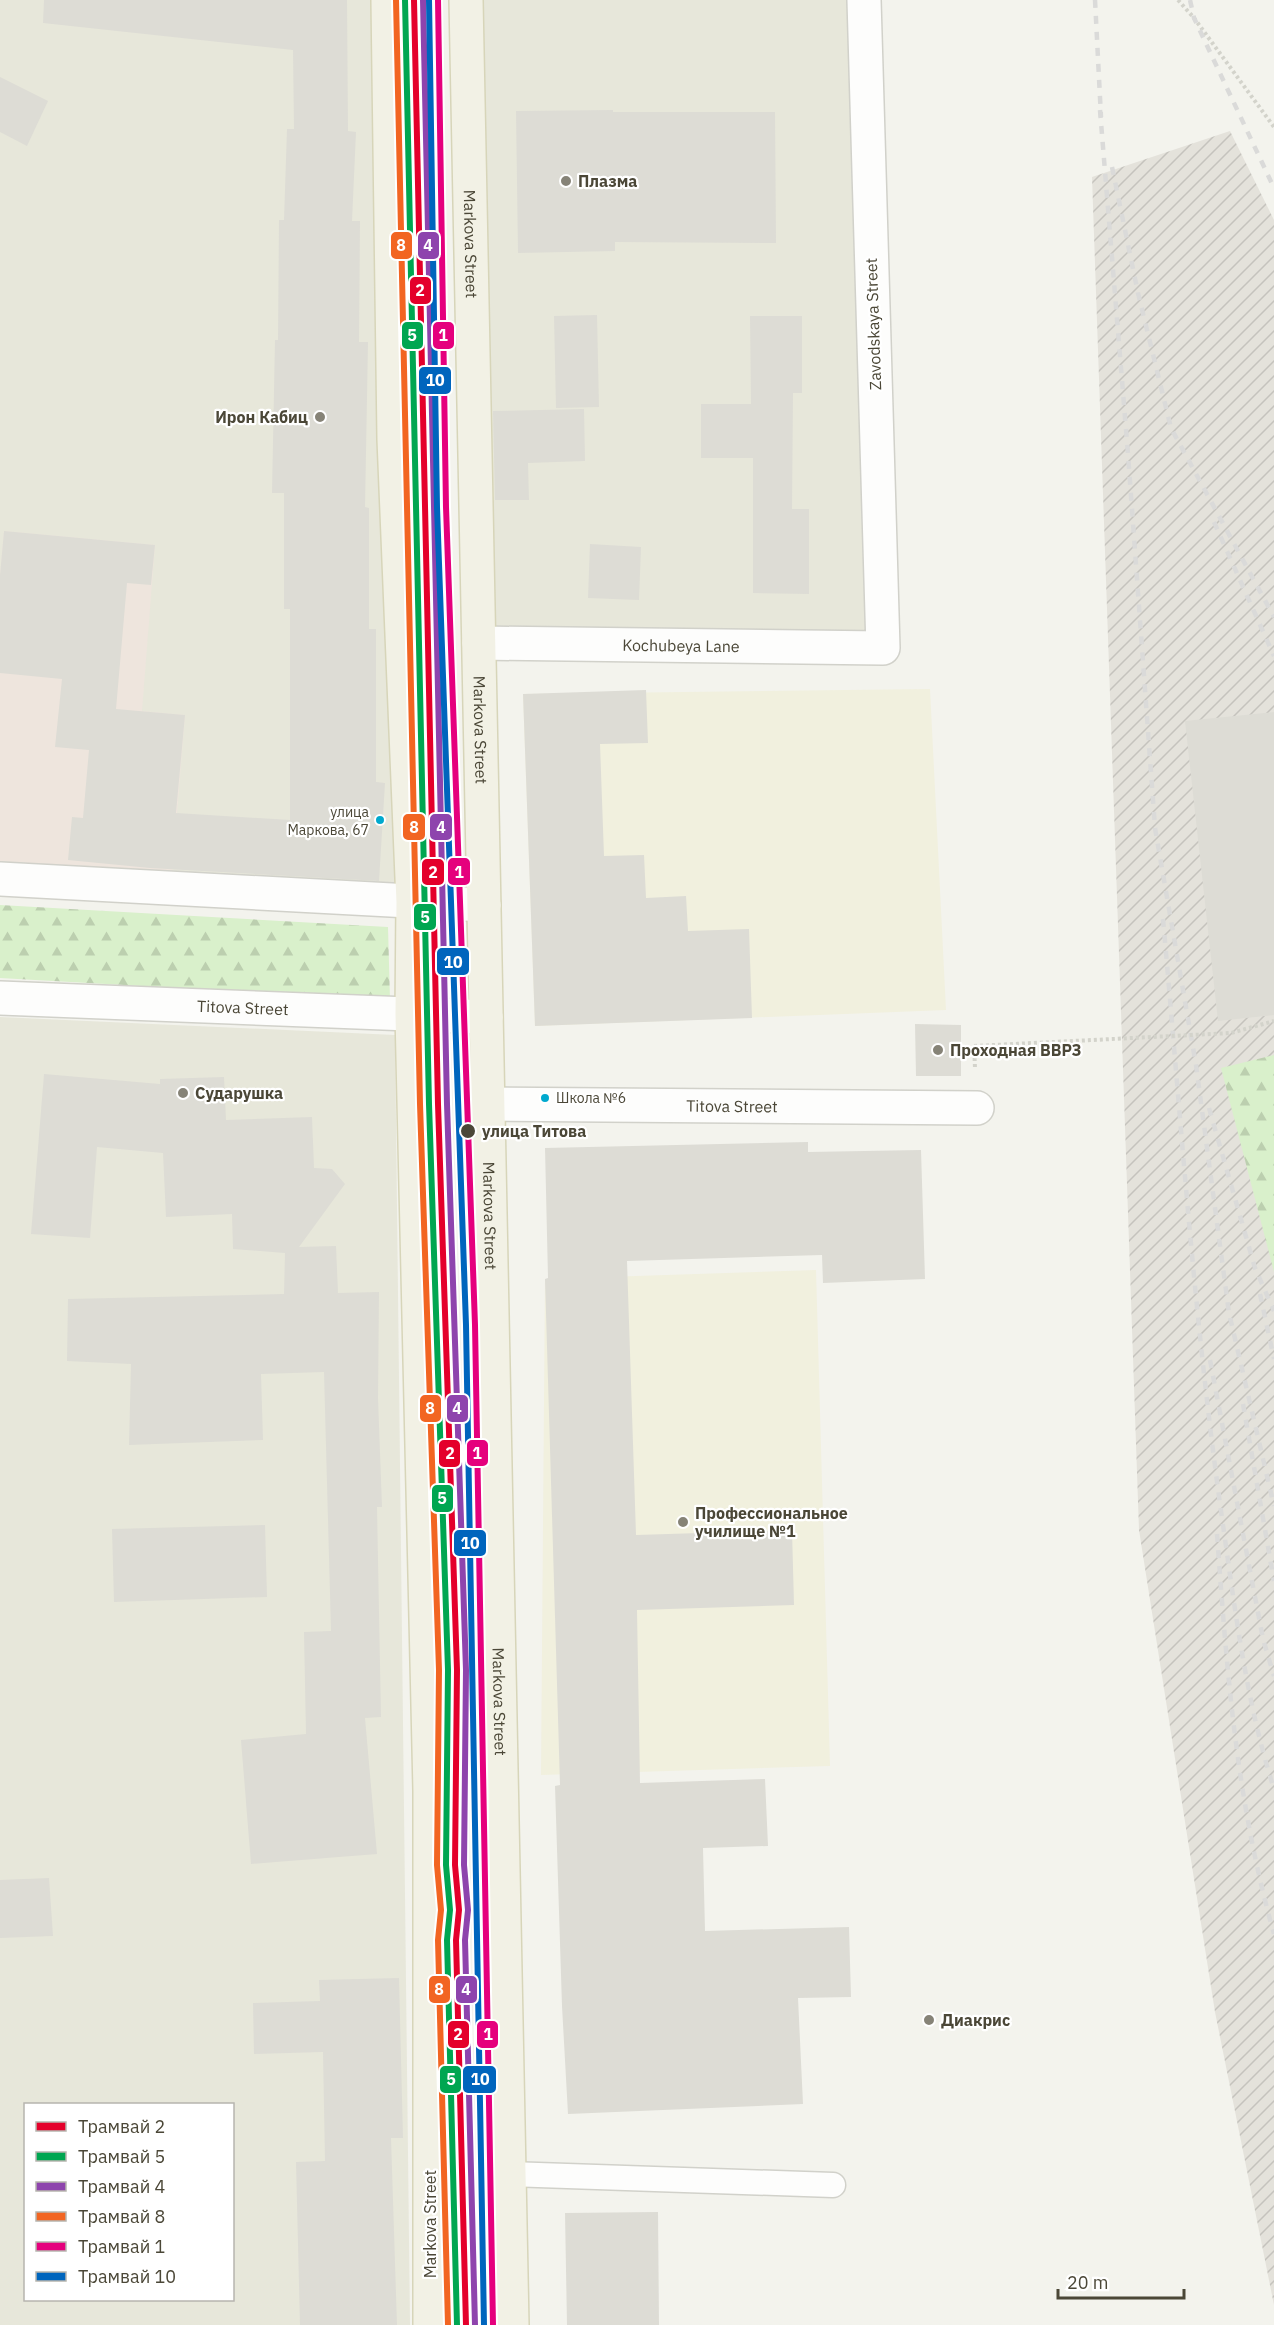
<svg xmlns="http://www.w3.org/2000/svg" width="1274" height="2325" font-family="'IBM Plex Sans',sans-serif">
	<defs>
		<pattern id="industrial-furrows" width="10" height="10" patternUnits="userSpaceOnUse" patternTransform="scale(1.5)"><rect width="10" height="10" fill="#e4e2db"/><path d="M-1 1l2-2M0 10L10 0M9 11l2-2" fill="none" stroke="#c5c3bd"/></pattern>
		<pattern id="forest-firs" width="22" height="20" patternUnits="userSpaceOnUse" patternTransform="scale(1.5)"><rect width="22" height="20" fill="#d9f0cb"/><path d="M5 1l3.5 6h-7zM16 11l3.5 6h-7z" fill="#bccfaf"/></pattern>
	</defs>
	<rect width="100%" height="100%" fill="#f3f3ed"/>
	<g fill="#e7e7da" fill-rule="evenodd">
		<path d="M0,0H388L413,902L0,879Z"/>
		<path d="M466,0H864L883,648L479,643Z"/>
		<path d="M0,1017L395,1035L410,2325H0ZM26,2104H232V2300H26Z"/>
	</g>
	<path fill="url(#industrial-furrows)" d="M1230,131L1274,220V2305L1215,2012L1139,1530L1092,177Z"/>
	<g fill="#f1f0de">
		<path d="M930,689L946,1010L535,1026L523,694Z"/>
		<path d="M816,1270L830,1766L541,1775L545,1279Z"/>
	</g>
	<path fill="#eee5dd" d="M4,531L155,545L142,711L185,715L172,874L0,861V575Z"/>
	<g fill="url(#forest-firs)">
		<path d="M0,905L388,927L390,1000L0,978Z"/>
		<path d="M1274,1055V1272L1221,1068Z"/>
	</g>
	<g fill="#dddcd5">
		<path d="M44,0H347L348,131L356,132L352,221H360L359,342H368L365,507L369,508V629H376V782L385,783L379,881L150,868L68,860L72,817L83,818L89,750L55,747L62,679L0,673V575L4,531L155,545L151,585L127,583L116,709L185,715L176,813L290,820V609H284V493H272L275,340H278L279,220H284L287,129H294L293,50L43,23Z"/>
		<path d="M0,77L48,101L27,146L0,132Z"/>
		<path d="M613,110V112H775L776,243L615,242V251L518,253L516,111Z"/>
		<path d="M597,315L599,407L556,408L554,316Z"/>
		<path d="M750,316H802V393H793L792,509H809V594L753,593V458H701V404H751Z"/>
		<path d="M584,409L585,461L528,463L529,500H495L493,411Z"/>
		<path d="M590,544L641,547L639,600L588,598Z"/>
		<path d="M646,690L648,743L600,744L604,856L644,855L646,898L686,896L688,931L749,929L752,1018L535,1026L523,694Z"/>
		<path d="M1274,712V1015L1218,1021L1185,721Z"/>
		<path d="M915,1024L961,1025V1076H916Z"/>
		<path d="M44,1074L160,1084V1079L224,1077L226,1120L312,1117L314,1168L332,1169L345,1184L299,1247L336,1246L338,1293L379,1292L378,1398L382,1507H377L381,1717L365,1718L377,1854L251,1864L241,1740L306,1734L304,1632L331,1631L324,1372L261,1374L263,1440L129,1445L131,1364L67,1361L68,1299L284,1294L285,1253L233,1249L232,1214L166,1217L163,1153L97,1147L90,1238L31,1234Z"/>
		<path d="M808,1142V1152L921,1150L925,1279L823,1283L822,1255L627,1261L636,1535L792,1530L794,1605L637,1610L640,1783L765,1779L768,1846L703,1848L705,1931L849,1927L851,1997L798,1998L803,2104L568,2114L562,2006L555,1786L560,1785L545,1279L548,1278L545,1148Z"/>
		<path d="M265,1525L267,1597L114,1602L112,1529Z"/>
		<path d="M49,1878L53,1936L0,1938V1880Z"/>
		<path d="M399,1978L403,2138H391L397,2325H300L296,2162L325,2161L323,2052L254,2054L253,2003L320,2001L319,1980Z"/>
		<path d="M658,2212L659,2325H567L565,2213Z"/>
	</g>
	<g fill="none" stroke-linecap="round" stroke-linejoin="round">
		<defs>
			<path id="service" d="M509,2174L833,2185"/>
			<g id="minor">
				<path id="s1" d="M479,643L883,648L864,0"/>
				<path id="s2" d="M488,1104L977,1108"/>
			</g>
			<g id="tertiary">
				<path d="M0,879L484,905"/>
				<path id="s3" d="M0,998L486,1017"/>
			</g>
			<g id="primary">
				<path d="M388,0L394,439L413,902L412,1014L430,1791V2325"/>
				<path id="s4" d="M466,0L512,2325"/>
			</g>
		</defs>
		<use href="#service" stroke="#d1d1ca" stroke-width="27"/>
		<use href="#minor" stroke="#d1d1ca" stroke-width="36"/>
		<use href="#tertiary" stroke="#d1d1ca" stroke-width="36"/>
		<use href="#primary" stroke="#d7d5b9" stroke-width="36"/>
		<g stroke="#d3d3cb" stroke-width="4" stroke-dasharray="3 3" stroke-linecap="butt">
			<path d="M1178,0L1194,18L1274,127"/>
			<path d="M974,1046L975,1068"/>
		</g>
		<use href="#service" stroke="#fdfdfc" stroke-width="24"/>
		<use href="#minor" stroke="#fdfdfc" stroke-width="33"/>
		<use href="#tertiary" stroke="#fdfdfc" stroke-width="33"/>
		<use href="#primary" stroke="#f2f1e5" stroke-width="33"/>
		<g stroke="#dadad9" stroke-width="4.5" stroke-dasharray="8 8" stroke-linecap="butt">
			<path d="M1095,0L1101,117"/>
			<path d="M1190,0L1194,18L1274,188"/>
			<path d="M1100,110L1128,454L1155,828L1196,1065L1229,1313L1274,1506"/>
			<path d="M1112,167L1138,293L1171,428L1274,617"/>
			<path d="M1214,522L1274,656"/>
			<path d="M1163,919C1181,1119 1194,1320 1222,1518C1235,1609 1246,1702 1274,1789"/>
			<path d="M1209,1108L1255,1268L1274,1311"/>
			<path d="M1260,1294L1274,1359"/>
			<path d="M1210,1360L1263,1639L1274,1676"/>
			<path d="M1243,1404L1274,1581"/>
			<path d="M1217,1534C1227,1672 1236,1800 1274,1934"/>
		</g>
		<path stroke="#d3d3cb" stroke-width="4" stroke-dasharray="3 3" stroke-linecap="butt" d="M974,1046L1231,1033L1274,1021"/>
		<defs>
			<path id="tram-1" d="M414,0L438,1104L457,1670L455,1865L459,1910L456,1940L466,2325"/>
			<path id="tram-2" d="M405,0L429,1104L448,1670L446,1865L450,1910L447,1940L457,2325"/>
			<path id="tram-3" d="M423,0L447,1104L466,1670L464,1865L468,1910L465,1940L475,2325"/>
			<path id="tram-4" d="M396,0L420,1104L439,1670L437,1865L441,1910L438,1940L448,2325"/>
			<path id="tram-5" d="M438,0L446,507L475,1325L493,2325"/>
			<path id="tram-6" d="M429,0L437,507L466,1325L484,2325"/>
		</defs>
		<use href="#tram-1" stroke="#fff" stroke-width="10"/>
		<use href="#tram-2" stroke="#fff" stroke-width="10"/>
		<use href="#tram-3" stroke="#fff" stroke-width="10"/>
		<use href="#tram-4" stroke="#fff" stroke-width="10"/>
		<use href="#tram-5" stroke="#fff" stroke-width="10"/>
		<use href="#tram-6" stroke="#fff" stroke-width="10"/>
		<use href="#tram-1" stroke="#e4002b" stroke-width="6"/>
		<use href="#tram-2" stroke="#00a651" stroke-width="6"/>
		<use href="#tram-3" stroke="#8e44ad" stroke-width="6"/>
		<use href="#tram-4" stroke="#f26522" stroke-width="6"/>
		<use href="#tram-5" stroke="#e5007d" stroke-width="6"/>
		<use href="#tram-6" stroke="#0065bd" stroke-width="6"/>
	</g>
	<g fill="#868377" stroke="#fff" stroke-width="2">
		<circle cx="566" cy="181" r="6"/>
		<circle cx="320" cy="417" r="6"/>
		<circle cx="938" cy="1050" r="6"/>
		<circle cx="183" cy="1093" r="6"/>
		<circle cx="683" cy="1522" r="6"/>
		<circle cx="929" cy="2020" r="6"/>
	</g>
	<g fill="#00a9ce" stroke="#fff" stroke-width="2">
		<circle cx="380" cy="820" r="5"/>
		<circle cx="545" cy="1098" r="5"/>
	</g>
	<circle fill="#4b4737" stroke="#fff" stroke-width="2" cx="468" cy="1131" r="8"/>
	<g text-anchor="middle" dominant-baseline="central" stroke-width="4.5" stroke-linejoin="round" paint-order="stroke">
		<g font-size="14" fill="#4b4737" stroke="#fff" text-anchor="end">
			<text x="369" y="812">улица<tspan x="369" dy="18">Маркова, 67</tspan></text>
			<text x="556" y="1098" text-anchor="start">Школа №6</text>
		</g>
		<g font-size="16" font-weight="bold" fill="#4b4737" stroke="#fff" text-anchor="start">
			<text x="578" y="181">Плазма</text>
			<text x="308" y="417" text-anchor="end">Ирон Кабиц</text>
			<text x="950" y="1050">Проходная ВВРЗ</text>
			<text x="195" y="1093">Сударушка</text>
			<text x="695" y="1513">Профессиональное<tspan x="695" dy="18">училище №1</tspan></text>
			<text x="941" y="2020">Диакрис</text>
		</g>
		<g font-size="16" fill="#4b4737" stroke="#fff">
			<text stroke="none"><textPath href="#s4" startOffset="244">Markova Street</textPath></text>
			<text transform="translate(873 324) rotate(-92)">Zavodskaya Street</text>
			<text stroke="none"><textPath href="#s1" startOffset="202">Kochubeya Lane</textPath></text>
			<text stroke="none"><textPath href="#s4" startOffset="730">Markova Street</textPath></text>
			<text stroke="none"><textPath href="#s3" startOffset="243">Titova Street</textPath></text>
			<text stroke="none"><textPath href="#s2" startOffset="244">Titova Street</textPath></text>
			<text stroke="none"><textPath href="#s4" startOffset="1216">Markova Street</textPath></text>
			<text stroke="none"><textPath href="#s4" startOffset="1702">Markova Street</textPath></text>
			<text transform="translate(430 2224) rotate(-90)">Markova Street</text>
		</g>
		<g font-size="16" font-weight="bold" fill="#4b4737" stroke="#fff" text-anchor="start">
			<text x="482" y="1131">улица Титова</text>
		</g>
	</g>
	<g stroke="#fff" stroke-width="2">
		<rect x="390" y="231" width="23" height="29" rx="6" fill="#f26522"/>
		<rect x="417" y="231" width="23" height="29" rx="6" fill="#8e44ad"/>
		<rect x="409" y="276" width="23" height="29" rx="6" fill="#e4002b"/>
		<rect x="432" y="321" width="23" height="29" rx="6" fill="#e5007d"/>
		<rect x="401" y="321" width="23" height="29" rx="6" fill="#00a651"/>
		<rect x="418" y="366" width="34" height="29" rx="6" fill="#0065bd"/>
		<rect x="402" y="813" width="24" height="28" rx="6" fill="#f26522"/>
		<rect x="429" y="813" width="24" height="28" rx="6" fill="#8e44ad"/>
		<rect x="447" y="857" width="24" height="29" rx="6" fill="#e5007d"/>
		<rect x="421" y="858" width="24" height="28" rx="6" fill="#e4002b"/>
		<rect x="413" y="903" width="24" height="28" rx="6" fill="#00a651"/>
		<rect x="436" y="947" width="34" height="29" rx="6" fill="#0065bd"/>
		<rect x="419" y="1394" width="23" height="29" rx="6" fill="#f26522"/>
		<rect x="446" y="1394" width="23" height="29" rx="6" fill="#8e44ad"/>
		<rect x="466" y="1439" width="23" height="28" rx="6" fill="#e5007d"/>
		<rect x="438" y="1439" width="23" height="29" rx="6" fill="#e4002b"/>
		<rect x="431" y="1484" width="23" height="29" rx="6" fill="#00a651"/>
		<rect x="453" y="1529" width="34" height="28" rx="6" fill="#0065bd"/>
		<rect x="428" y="1975" width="23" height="29" rx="6" fill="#f26522"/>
		<rect x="455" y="1975" width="23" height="29" rx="6" fill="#8e44ad"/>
		<rect x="476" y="2020" width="23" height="29" rx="6" fill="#e5007d"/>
		<rect x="447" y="2020" width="23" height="29" rx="6" fill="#e4002b"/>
		<rect x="462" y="2065" width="35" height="29" rx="6" fill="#0065bd"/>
		<rect x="439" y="2065" width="23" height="29" rx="6" fill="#00a651"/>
	</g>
	<g font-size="16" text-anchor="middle" font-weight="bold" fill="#fff">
		<text x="401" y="251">8</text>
		<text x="428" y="251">4</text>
		<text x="420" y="296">2</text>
		<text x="443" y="341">1</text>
		<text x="412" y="341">5</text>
		<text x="435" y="386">10</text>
		<text x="414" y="833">8</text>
		<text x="441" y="833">4</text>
		<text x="459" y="878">1</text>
		<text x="433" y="878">2</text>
		<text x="425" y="923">5</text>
		<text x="453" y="968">10</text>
		<text x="430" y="1414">8</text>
		<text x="457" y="1414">4</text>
		<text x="477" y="1459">1</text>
		<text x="450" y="1459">2</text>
		<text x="442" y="1504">5</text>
		<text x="470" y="1549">10</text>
		<text x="439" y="1995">8</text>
		<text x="466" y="1995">4</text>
		<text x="488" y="2040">1</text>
		<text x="458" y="2040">2</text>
		<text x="480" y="2085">10</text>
		<text x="451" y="2085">5</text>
	</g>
	<rect x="24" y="2103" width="210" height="198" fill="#ffffff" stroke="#b7b5af" stroke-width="1.5"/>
	<rect x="36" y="2122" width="30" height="9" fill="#e4002b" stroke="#b7b5af" stroke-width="1.5"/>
	<text x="78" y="2133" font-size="18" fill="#4b4737">Трамвай 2</text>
	<rect x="36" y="2152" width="30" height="9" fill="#00a651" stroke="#b7b5af" stroke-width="1.5"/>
	<text x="78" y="2163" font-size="18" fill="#4b4737">Трамвай 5</text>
	<rect x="36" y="2182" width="30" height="9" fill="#8e44ad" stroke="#b7b5af" stroke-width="1.5"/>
	<text x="78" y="2193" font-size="18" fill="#4b4737">Трамвай 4</text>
	<rect x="36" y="2212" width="30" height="9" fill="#f26522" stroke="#b7b5af" stroke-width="1.5"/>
	<text x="78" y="2223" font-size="18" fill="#4b4737">Трамвай 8</text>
	<rect x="36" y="2242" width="30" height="9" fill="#e5007d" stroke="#b7b5af" stroke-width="1.5"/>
	<text x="78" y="2253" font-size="18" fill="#4b4737">Трамвай 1</text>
	<rect x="36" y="2272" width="30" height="9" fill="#0065bd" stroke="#b7b5af" stroke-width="1.5"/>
	<text x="78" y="2283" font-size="18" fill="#4b4737">Трамвай 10</text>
	<path d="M1058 2289v9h126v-9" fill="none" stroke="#4b4737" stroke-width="3"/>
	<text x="1067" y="2289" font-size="18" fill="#4b4737" stroke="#ffffff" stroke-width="4.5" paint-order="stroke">20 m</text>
</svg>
